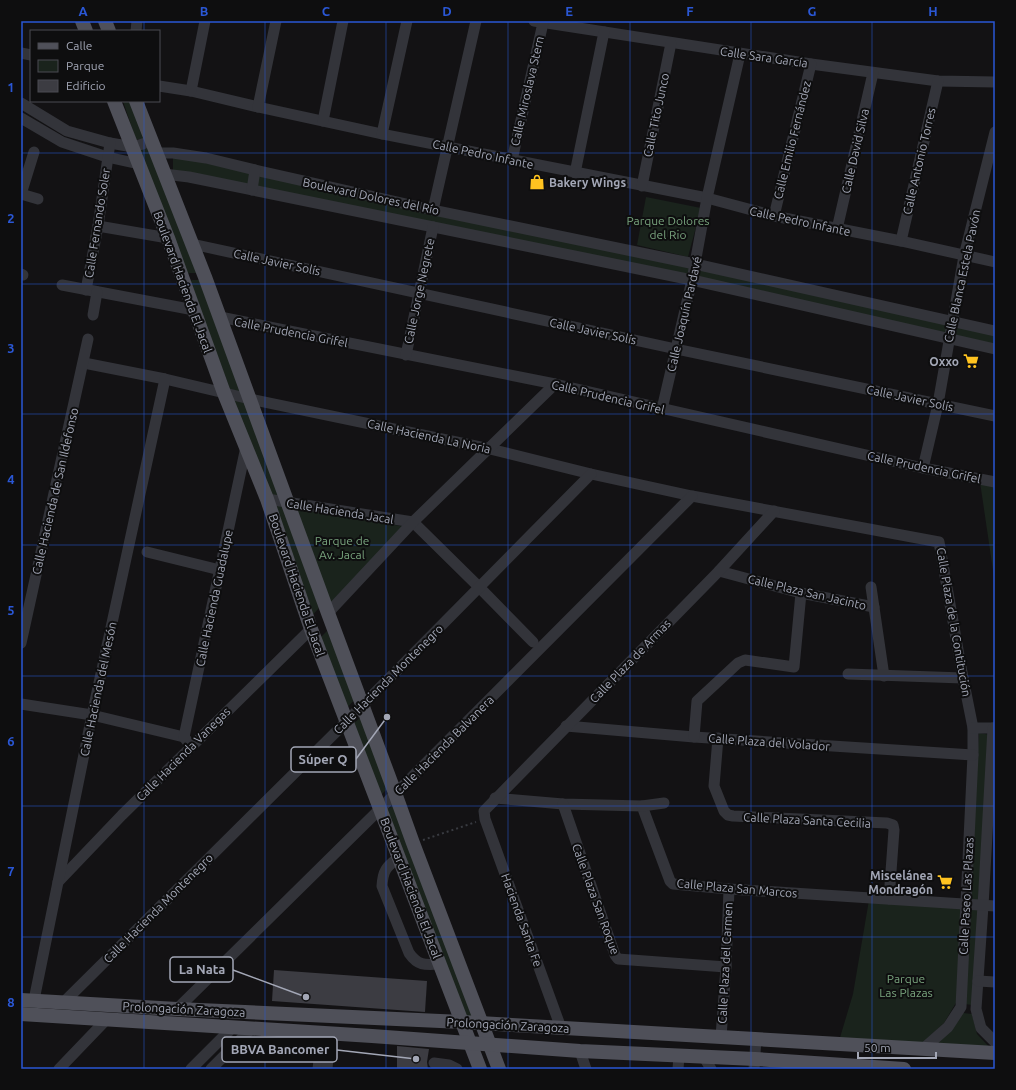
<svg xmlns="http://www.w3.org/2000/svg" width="1016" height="1090" font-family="Ubuntu,sans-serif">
	<rect width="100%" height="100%" fill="#131214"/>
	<g fill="#1a231c">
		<path d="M123,101H131L147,141L140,139L136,140Z"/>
		<path d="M141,147L151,150L197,273H189L187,275L139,149Z"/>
		<path d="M173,156L691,266L689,276L173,170Z"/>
		<path d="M646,197L701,208L688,257L637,245Z"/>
		<path d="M698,269L949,325L947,336L696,278Z"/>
		<path d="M192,280H199L241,393L230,389L190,282Z"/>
		<path d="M956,327L995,335V346L955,338Z"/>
		<path d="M227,394L246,399L319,608L310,618Z"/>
		<path d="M980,482L995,485V584Z"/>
		<path d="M292,505L405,527L331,603Z"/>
		<path d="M327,631L355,699L346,709L319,639Z"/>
		<path d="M361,717L388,788L379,797L352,725Z"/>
		<path d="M979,733L991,735L978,900H968Z"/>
		<path d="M394,805L475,1017L463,1016L385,811Z"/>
		<path d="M869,900L963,905L957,1001L944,1023L919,1046L839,1041L853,994Z"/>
		<path d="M968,906L982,907L973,1005L964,1004Z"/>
		<path d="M963,1013L972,1014L977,1034L991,1049L934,1045Z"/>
	</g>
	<g fill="#3c3c42">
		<path d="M274,970L427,981L425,1012L272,1001Z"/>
		<path d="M397,1046L429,1049L427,1062L428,1069H397Z"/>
	</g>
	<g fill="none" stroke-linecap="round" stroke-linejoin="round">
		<path stroke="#393b41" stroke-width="2" stroke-dasharray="2 3" stroke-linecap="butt" d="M423,840L476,822"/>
		<g stroke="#33343a" stroke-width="11">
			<path d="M534,21L811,64L938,81L995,82"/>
			<path d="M136,31L137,21"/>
			<path d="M21,53L31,55"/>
			<path d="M159,86L191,91L258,107L382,134L707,198L774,216L901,241L995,262"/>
			<path d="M191,91L205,21"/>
			<path d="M21,103L67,131L110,143L133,147L152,141"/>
			<path d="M258,107L276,21"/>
			<path d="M21,118L62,142L107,157L139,164"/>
			<path d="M323,121L343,21"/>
			<path d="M382,134L407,21"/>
			<path d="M157,153H173L206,158L255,170L433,210L695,264L995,331"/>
			<path d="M512,160L543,23"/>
			<path d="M575,173L604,32"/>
			<path d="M164,174L189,177L692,280L995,349"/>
			<path d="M642,186L671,43"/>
			<path d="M252,190L255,170"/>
			<path d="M21,194L34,152"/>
			<path d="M21,194L38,199"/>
			<path d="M433,210L476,21"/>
			<path d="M774,216L811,64"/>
			<path d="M98,226L168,238"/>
			<path d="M837,229L873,73"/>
			<path d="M901,241L938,81"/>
			<path d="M192,244L676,349L995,416"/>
			<path d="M21,274L23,275"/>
			<path d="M62,285L194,310"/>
			<path d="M86,290L98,226L110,143"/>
			<path d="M93,315L97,292"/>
			<path d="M220,317L555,384L923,468L995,482"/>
			<path d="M406,355L433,227"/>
			<path d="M84,363L165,379L250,399L490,449L591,474L692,496L939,542L963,678L973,728V755L961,1007L948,1027L923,1049"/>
			<path d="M662,409L692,280L707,198L740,54"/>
			<path d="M923,468L938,404L964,256L995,132"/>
			<path d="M267,499L413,522L479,587L533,642"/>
			<path d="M147,552L220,570"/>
			<path d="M719,571L801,593L874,607"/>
			<path d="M871,587L884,676"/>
			<path d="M328,613L413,522L555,384"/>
			<path d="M21,643L88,339"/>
			<path d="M848,674L963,678"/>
			<path d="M21,704L92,715L184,737"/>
			<path d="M566,726L694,737L973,755"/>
			<path d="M973,728H995"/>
			<path d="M993,728L983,906L976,1009L981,1028L995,1042"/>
			<path d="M694,737L697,701L738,663L745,660L794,667L801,593"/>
			<path d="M718,738L714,786L724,811L728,815L733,816L887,823L893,825L894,830L889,899"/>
			<path d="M191,746L184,737L246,447"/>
			<path d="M495,798L563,804L642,806L670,881L673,884L729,889L995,906"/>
			<path d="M563,804L615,955L618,959L726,967"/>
			<path d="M642,806L664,803"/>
			<path d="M399,857C387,867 383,869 382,886L409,953C418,966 425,965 440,964"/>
			<path d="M58,882L122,815L311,629"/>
			<path d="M978,981L995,982"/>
			<path d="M34,1000L92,715L165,379"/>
			<path d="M64,1002L347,721L591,474"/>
			<path d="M177,1009L381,808L692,496"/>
			<path d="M561,1028L485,819L484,811L719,571L774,511"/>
			<path d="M721,1037L726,967L729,889"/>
			<path d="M580,1051L586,1069"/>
			<path d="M704,1057L711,1069"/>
			<path d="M434,1063L449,1065L457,1069"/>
			<path d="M59,1069L107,1019"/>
			<path d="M191,1069L233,1027"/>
			<path d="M211,1069L252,1028"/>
			<path d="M318,1069L322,1033"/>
			<path d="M327,1069L330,1034"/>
			<path d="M678,1069L679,1056"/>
			<path d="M754,1069L756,1039"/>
		</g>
		<g stroke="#4f5059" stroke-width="14">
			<path d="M82,21L86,31"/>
			<path d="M105,21L109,31"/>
			<path d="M114,101L168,238L224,393L267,499L311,629L480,1069"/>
			<path d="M136,101L205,277L328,613L395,793L413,843L499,1069"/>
			<path d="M21,1000L177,1009L462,1022L995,1053"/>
			<path d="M21,1014L372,1036L580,1051L755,1059L904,1069"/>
		</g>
	</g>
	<path fill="none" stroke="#2a57d5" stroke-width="1" stroke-opacity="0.55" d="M144,21V31M265,21V1069M386,21V1069M508,21V1069M630,21V1069M751,21V1069M872,21V1069M144,101V1069M21,153H995M21,284H995M21,414H995M21,545H995M21,676H995M21,806H995M21,937H995"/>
	<defs>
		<symbol id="shop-bare" viewBox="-9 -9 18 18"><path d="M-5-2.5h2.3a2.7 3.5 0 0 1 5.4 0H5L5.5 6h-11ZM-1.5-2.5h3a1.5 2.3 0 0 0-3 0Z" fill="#ffc320" stroke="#0e0e0f" stroke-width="2.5" paint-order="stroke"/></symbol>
		<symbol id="supermarket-bare" viewBox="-9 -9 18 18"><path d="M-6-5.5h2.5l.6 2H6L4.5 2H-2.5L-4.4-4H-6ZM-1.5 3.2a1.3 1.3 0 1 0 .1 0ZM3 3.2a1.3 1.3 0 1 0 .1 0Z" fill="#ffc320" stroke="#0e0e0f" stroke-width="2.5" paint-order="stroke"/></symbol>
	</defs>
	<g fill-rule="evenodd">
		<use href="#shop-bare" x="526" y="171" width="22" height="22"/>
		<use href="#supermarket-bare" x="960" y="350" width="22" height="22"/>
		<use href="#supermarket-bare" x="934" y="871" width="22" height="22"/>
	</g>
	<g text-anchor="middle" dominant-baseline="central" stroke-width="4" stroke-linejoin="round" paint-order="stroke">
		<g font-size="12" fill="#a3a7b6" stroke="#0e0e0f">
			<text transform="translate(764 57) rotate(8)">Calle Sara García</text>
			<text transform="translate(527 91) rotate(-77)">Calle Miroslava Stern</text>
			<text transform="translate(656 115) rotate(-78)">Calle Tito Junco</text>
			<text transform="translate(792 140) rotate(-76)">Calle Emilio Fernández</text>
			<text transform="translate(855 151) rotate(-77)">Calle David Silva</text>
			<text transform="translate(483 154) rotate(12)">Calle Pedro Infante</text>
			<text transform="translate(919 161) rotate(-77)">Calle Antonio Torres</text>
			<text transform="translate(371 196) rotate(12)">Boulevard Dolores del Río</text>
			<text transform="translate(800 221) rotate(12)">Calle Pedro Infante</text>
			<text transform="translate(97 223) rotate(-81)">Calle Fernando Soler</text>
			<text transform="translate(277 262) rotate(12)">Calle Javier Solís</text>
			<text transform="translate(962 276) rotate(-78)">Calle Blanca Estela Pavón</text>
			<text transform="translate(183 282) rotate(70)">Boulevard Hacienda El Jacal</text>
			<text transform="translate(419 291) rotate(-78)">Calle Jorge Negrete</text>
			<text transform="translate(684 314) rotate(-77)">Calle Joaquín Pardavé</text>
			<text transform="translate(593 331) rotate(12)">Calle Javier Solís</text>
			<text transform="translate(291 332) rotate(11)">Calle Prudencia Grifel</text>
			<text transform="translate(608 397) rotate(13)">Calle Prudencia Grifel</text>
			<text transform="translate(910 398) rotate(12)">Calle Javier Solís</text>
			<text transform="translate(429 436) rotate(12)">Calle Hacienda La Noria</text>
			<text transform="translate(924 467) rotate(12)">Calle Prudencia Grifel</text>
			<text transform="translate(55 491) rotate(-77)">Calle Hacienda de San Ildefonso</text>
			<text transform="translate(340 511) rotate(9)">Calle Hacienda Jacal</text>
			<text transform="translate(297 585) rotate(71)">Boulevard Hacienda El Jacal</text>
			<text transform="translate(807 592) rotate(13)">Calle Plaza San Jacinto</text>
			<text transform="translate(214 598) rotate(-78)">Calle Hacienda Guadalupe</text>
			<text transform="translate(954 622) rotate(80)">Calle Plaza de la Contitución</text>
			<text transform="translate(630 661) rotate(-46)">Calle Plaza de Armas</text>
			<text transform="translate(388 679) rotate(-45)">Calle Hacienda Montenegro</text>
			<text transform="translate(98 689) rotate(-78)">Calle Hacienda del Mesón</text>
			<text transform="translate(769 742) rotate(4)">Calle Plaza del Volador</text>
			<text transform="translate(444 745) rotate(-45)">Calle Hacienda Balvanera</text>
			<text transform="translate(183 754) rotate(-45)">Calle Hacienda Vanegas</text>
			<text transform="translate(807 820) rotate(3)">Calle Plaza Santa Cecilia</text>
			<text transform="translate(411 888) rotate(69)">Boulevard Hacienda El Jacal</text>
			<text transform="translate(737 888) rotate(5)">Calle Plaza San Marcos</text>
			<text transform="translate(966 896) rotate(-87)">Calle Paseo Las Plazas</text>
			<text transform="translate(596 899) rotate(70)">Calle Plaza San Roque</text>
			<text transform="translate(158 908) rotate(-45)">Calle Hacienda Montenegro</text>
			<text transform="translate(522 920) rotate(70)">Hacienda Santa Fe</text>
			<text transform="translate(725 963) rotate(-87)">Calle Plaza del Carmen</text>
			<text transform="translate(184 1009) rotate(3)">Prolongación Zaragoza</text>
			<text transform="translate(508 1025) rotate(3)">Prolongación Zaragoza</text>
		</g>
		<g font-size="12" font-weight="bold" fill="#a3a7b6" stroke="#0e0e0f" text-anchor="end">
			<text x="549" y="182" text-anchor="start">Bakery Wings</text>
			<text x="959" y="361">Oxxo</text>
			<text x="933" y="875">Miscelánea<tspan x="933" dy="14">Mondragón</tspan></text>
		</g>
		<g font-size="12" fill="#78a37d" stroke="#0e0e0f">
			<text x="668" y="220">Parque Dolores<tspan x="668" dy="14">del Rio</tspan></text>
			<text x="342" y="540">Parque de<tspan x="342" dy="14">Av. Jacal</tspan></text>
			<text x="906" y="978">Parque<tspan x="906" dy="14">Las Plazas</tspan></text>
		</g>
	</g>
	<path fill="none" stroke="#a3a7b6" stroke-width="1.5" d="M387 717L356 759M306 997L233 970M416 1059L337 1050"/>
	<g fill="#a3a7b6" stroke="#0e0e0f" stroke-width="1.5">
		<circle cx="387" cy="717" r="4"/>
		<circle cx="306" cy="997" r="4"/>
		<circle cx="416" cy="1059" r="4"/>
	</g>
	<g fill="#0e0e0f" stroke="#a3a7b6" stroke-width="1.5">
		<rect x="291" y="747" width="65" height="25" rx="4"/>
		<rect x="170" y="957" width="63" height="25" rx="4"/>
		<rect x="222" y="1037" width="115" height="25" rx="4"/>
	</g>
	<g font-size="13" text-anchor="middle" font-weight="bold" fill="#a3a7b6">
		<text x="323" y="764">Súper Q</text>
		<text x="202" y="974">La Nata</text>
		<text x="280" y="1054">BBVA Bancomer</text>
	</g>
	<rect width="1016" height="1090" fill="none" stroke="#0e0e0f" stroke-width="44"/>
	<rect x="30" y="30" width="130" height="72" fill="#0e0e0f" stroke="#4a4b52"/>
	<rect x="38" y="43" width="20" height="6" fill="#4f5059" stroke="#4a4b52"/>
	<text x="66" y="50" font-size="12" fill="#a3a7b6">Calle</text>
	<rect x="38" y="60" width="20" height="12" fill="#1a231c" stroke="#4a4b52"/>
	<text x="66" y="70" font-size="12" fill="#a3a7b6">Parque</text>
	<rect x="38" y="80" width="20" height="12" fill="#3c3c42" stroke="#4a4b52"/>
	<text x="66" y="90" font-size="12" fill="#a3a7b6">Edificio</text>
	<path d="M858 1052v6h78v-6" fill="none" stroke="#a3a7b6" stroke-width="2"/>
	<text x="864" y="1052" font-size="12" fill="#a3a7b6" stroke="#0e0e0f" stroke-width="3" paint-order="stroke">50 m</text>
	<rect x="22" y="22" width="972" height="1046" fill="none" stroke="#2a57d5" stroke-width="1.5"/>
	<g font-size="13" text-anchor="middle" font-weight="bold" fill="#2a57d5">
		<text x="83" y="16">A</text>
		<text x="204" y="16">B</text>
		<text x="326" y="16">C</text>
		<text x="447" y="16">D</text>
		<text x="569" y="16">E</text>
		<text x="690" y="16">F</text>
		<text x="812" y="16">G</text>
		<text x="933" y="16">H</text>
		<text x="11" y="92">1</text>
		<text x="11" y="223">2</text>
		<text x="11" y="353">3</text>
		<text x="11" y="484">4</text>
		<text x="11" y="615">5</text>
		<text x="11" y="746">6</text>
		<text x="11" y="876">7</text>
		<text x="11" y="1007">8</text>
	</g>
</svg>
